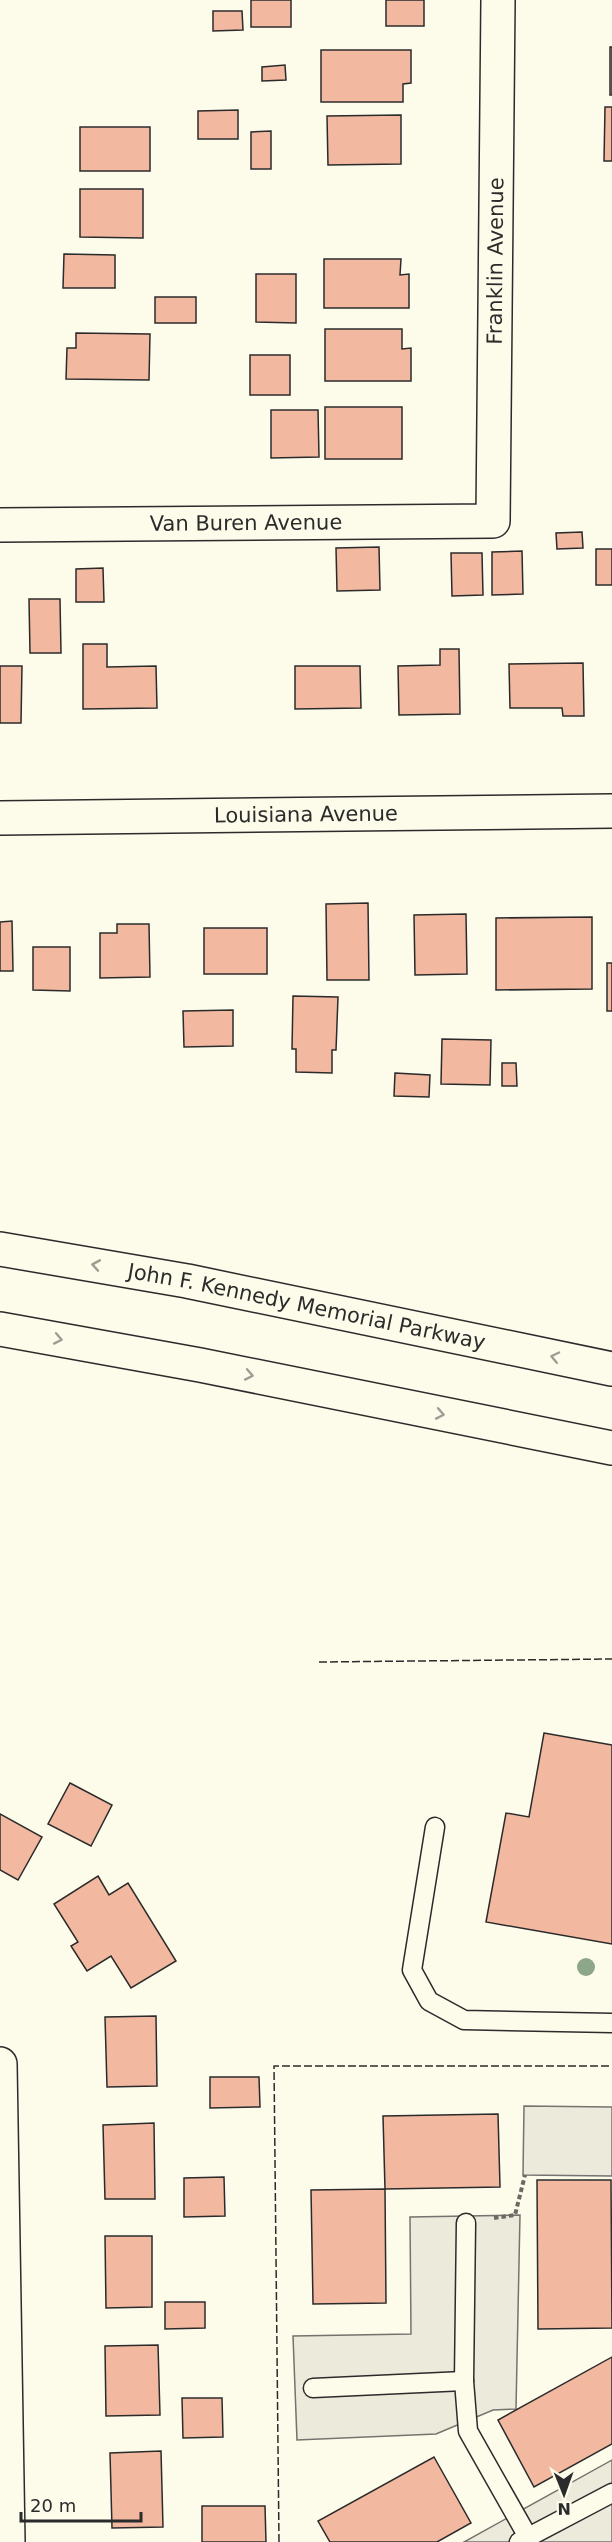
<svg xmlns="http://www.w3.org/2000/svg" width="612" height="2542" font-family="'DejaVu Sans',sans-serif">
	<rect width="100%" height="100%" fill="#fdfbea"/>
	<g fill="#eceadb" stroke="#74746e" stroke-width="1.5">
		<path d="M524,2106L612,2107V2176L523,2175Z"/>
		<path d="M520,2215L516,2409L493,2410L436,2434L297,2440L293,2336L411,2334L410,2217Z"/>
		<path d="M612,2460V2542H464Z"/>
	</g>
	<g fill="#f2b8a0" stroke="#2b2b2b" stroke-width="1.5">
		<rect x="251" y="0" width="40" height="27"/>
		<rect x="386" y="0" width="38" height="26"/>
		<path d="M213,11H242L243,30L213,31Z"/>
		<rect x="610" y="47" width="2" height="48"/>
		<path d="M321,50H411V83L403,84V102H321Z"/>
		<path d="M285,65L286,80L262,81V67Z"/>
		<path d="M605,107H612V161H604Z"/>
		<path d="M238,110V139H198V111Z"/>
		<path d="M401,115V164L328,165L327,116Z"/>
		<rect x="80" y="127" width="70" height="44"/>
		<path d="M271,131V169H251V132Z"/>
		<path d="M80,189H143V238L80,237Z"/>
		<path d="M64,254L115,255V288H63Z"/>
		<path d="M324,259H401L400,275L409,274V308H324Z"/>
		<path d="M256,274H296V323L256,322Z"/>
		<rect x="155" y="297" width="41" height="26"/>
		<path d="M325,329H402V349L411,348V381H325Z"/>
		<path d="M76,333L150,334L149,380L66,379L67,348H76Z"/>
		<rect x="250" y="355" width="40" height="40"/>
		<rect x="325" y="407" width="77" height="52"/>
		<path d="M271,410H318L319,457L271,458Z"/>
		<path d="M582,532L583,548L557,549L556,533Z"/>
		<path d="M379,547L380,590L337,591L336,548Z"/>
		<rect x="596" y="549" width="16" height="36"/>
		<path d="M522,551L523,594L492,595V552Z"/>
		<path d="M451,553H482L483,595L452,596Z"/>
		<path d="M103,568L104,602H76V569Z"/>
		<path d="M29,599H60L61,653H30Z"/>
		<path d="M83,644H107V667L156,666L157,708L83,709Z"/>
		<path d="M440,649H459L460,714L399,715L398,666L440,665Z"/>
		<path d="M583,663L584,716H563L562,708H510L509,664Z"/>
		<path d="M0,666H22L21,723H0Z"/>
		<path d="M295,666H360L361,708L295,709Z"/>
		<path d="M368,903L369,980H327L326,904Z"/>
		<path d="M466,914L467,974L415,975L414,915Z"/>
		<path d="M592,917V989L496,990V918Z"/>
		<path d="M12,921L13,971H0V922Z"/>
		<path d="M117,924H149L150,977L100,978V933H117Z"/>
		<rect x="204" y="928" width="63" height="46"/>
		<path d="M33,947H70V991L33,990Z"/>
		<rect x="607" y="963" width="5" height="48"/>
		<path d="M293,996L338,997L336,1050H332V1073L296,1072V1049H292Z"/>
		<path d="M233,1010V1046L184,1047L183,1011Z"/>
		<path d="M442,1039L491,1040L490,1085L441,1084Z"/>
		<path d="M502,1063H516L517,1086H502Z"/>
		<path d="M395,1073L430,1075L429,1097L394,1096Z"/>
		<path d="M544,1733L612,1745V1944L486,1922L506,1813L529,1817Z"/>
		<path d="M70,1783L112,1805L91,1846L48,1824Z"/>
		<path d="M0,1814L42,1837L18,1880L0,1870Z"/>
		<path d="M98,1876L109,1895L128,1883L176,1961L131,1988L111,1956L87,1971L71,1946L78,1942L54,1904Z"/>
		<path d="M156,2016L157,2086L107,2087L105,2017Z"/>
		<path d="M210,2077H259L260,2107L210,2108Z"/>
		<path d="M498,2114L500,2187L385,2189L383,2116Z"/>
		<path d="M154,2123L155,2199H105L103,2125Z"/>
		<path d="M224,2177L225,2216L184,2217V2178Z"/>
		<path d="M537,2180H611L612,2328L538,2329Z"/>
		<path d="M385,2189L386,2303L313,2304L311,2190Z"/>
		<path d="M105,2236H152V2307L106,2308Z"/>
		<path d="M165,2302H205V2328L165,2329Z"/>
		<path d="M158,2345L160,2415L106,2416L105,2346Z"/>
		<path d="M612,2357V2444L534,2487L498,2420Z"/>
		<path d="M182,2398H222L223,2437L183,2438Z"/>
		<path d="M161,2451L163,2527L112,2528L110,2453Z"/>
		<path d="M434,2457L471,2523L437,2542H330L318,2521Z"/>
		<path d="M202,2506H265L266,2542H202Z"/>
	</g>
	<g fill="none" stroke-linecap="round" stroke-linejoin="round">
		<defs>
			<g id="service">
				<path d="M435,1827L412,1970L429,2001L464,2020L612,2023"/>
				<path d="M466,2223L464,2381L468,2431L528,2537"/>
				<path d="M313,2388L464,2381"/>
				<path d="M519,2542L612,2493"/>
			</g>
			<g id="minor">
				<path id="s1" d="M0,525L493,521L498,0"/>
				<path id="s2" d="M0,818L612,811"/>
				<path d="M0,2064L8,2542"/>
			</g>
			<g id="trunk">
				<path id="s3" d="M0,1249L187,1281L612,1369"/>
				<path d="M0,1329L200,1365L612,1448"/>
			</g>
		</defs>
		<use href="#service" stroke="#2b2b2b" stroke-width="21"/>
		<use href="#minor" stroke="#2b2b2b" stroke-width="36"/>
		<use href="#trunk" stroke="#2b2b2b" stroke-width="36"/>
		<path stroke="#6a6964" stroke-width="4" stroke-dasharray="4.5 3" stroke-linecap="butt" d="M494,2218L515,2215L525,2175"/>
		<use href="#service" stroke="#fdfbea" stroke-width="18"/>
		<use href="#minor" stroke="#fdfbea" stroke-width="33"/>
		<use href="#trunk" stroke="#fdfbea" stroke-width="33"/>
		<g stroke="#2b2b2b" stroke-width="1.5" stroke-dasharray="8 3" stroke-linecap="butt">
			<path d="M319,1662L612,1659"/>
			<path d="M279,2542L274,2066H612"/>
		</g>
	</g>
	<circle fill="#8ea78a" cx="586" cy="1967" r="9"/>
	<defs><path id="oneway-chevron" d="M-2-3.5L2.5 0L-2 3.5" fill="none" stroke-width="1.6" stroke-linecap="round" stroke-linejoin="round" transform="scale(1.5)"/></defs>
	<g stroke="#9e9d94">
		<use href="#oneway-chevron" transform="translate(96 1265) rotate(-170)"/>
		<use href="#oneway-chevron" transform="translate(58 1339) rotate(11)"/>
		<use href="#oneway-chevron" transform="translate(555 1357) rotate(-168)"/>
		<use href="#oneway-chevron" transform="translate(249 1375) rotate(11)"/>
		<use href="#oneway-chevron" transform="translate(440 1414) rotate(11)"/>
	</g>
	<g text-anchor="middle" dominant-baseline="central" stroke-width="4.5" stroke-linejoin="round" paint-order="stroke">
		<g font-size="21" fill="#2b2b2b" stroke="#fdfbea">
			<text stroke="none"><textPath href="#s1" startOffset="753">Franklin Avenue</textPath></text>
			<text stroke="none"><textPath href="#s1" startOffset="246">Van Buren Avenue</textPath></text>
			<text stroke="none"><textPath href="#s2" startOffset="306">Louisiana Avenue</textPath></text>
			<text stroke="none"><textPath href="#s3" startOffset="312">John F. Kennedy Memorial Parkway</textPath></text>
		</g>
	</g>
	<g transform="translate(564 2494) rotate(179)" stroke="#fdfbea" stroke-width="4.5" paint-order="stroke">
	<path d="M0-4.5L10 22L0 15L-10 22Z" fill="#2b2b2b"/>
	<text y="-9" font-size="16" font-weight="bold" text-anchor="middle" fill="#2b2b2b">N</text>
	</g>
	<path d="M21 2512v9h120v-9" fill="none" stroke="#2b2b2b" stroke-width="3"/>
	<text x="30" y="2512" font-size="18" fill="#2b2b2b" stroke="#fdfbea" stroke-width="4.5" paint-order="stroke">20 m</text>
</svg>
